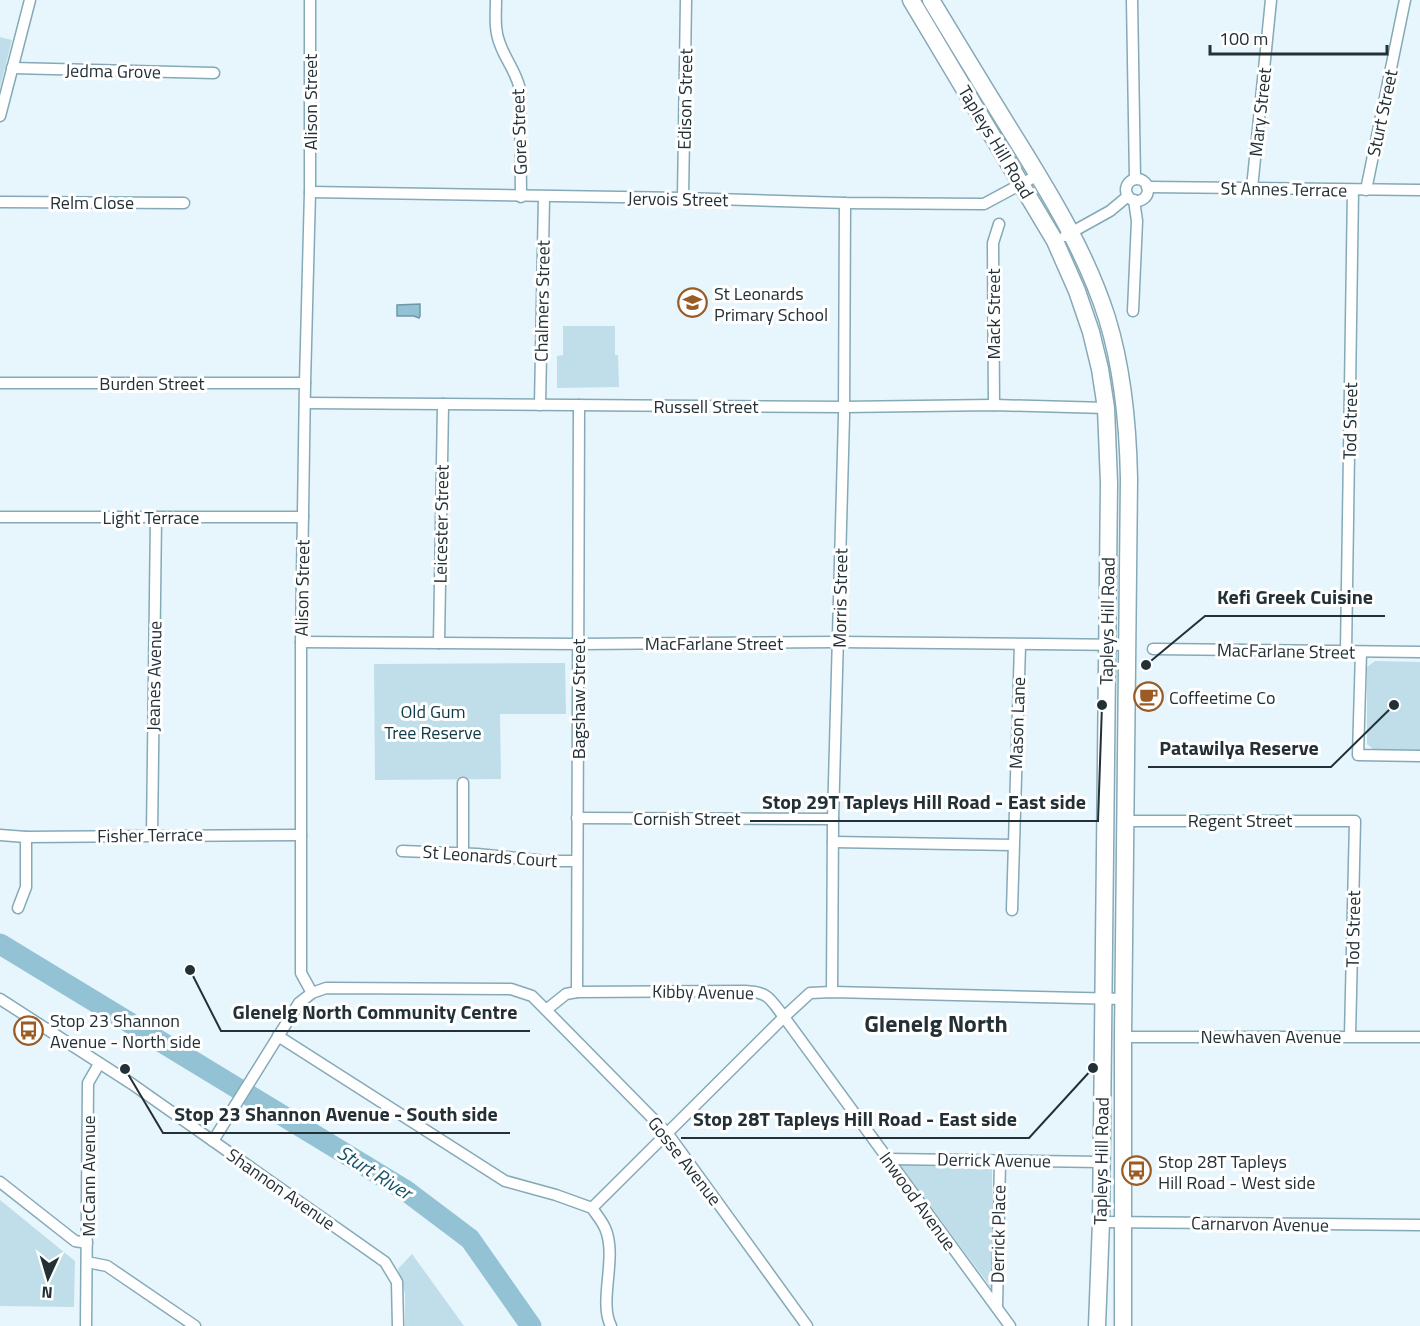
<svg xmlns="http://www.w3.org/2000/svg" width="1420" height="1326" font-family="'Titillium Web',sans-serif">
	<rect width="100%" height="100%" fill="#e7f6fc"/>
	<g fill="#bfdeea">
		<path d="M0,37L12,40L0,88Z"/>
		<path d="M563,326H615V355H618L619,387L557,388V356L563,355Z"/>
		<path d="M1375,661L1420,662V751L1374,750L1367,744V667Z"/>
		<path d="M565,663L566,714H500L501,779L375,780L374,664Z"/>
		<path d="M900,1165L992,1166V1289Z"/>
		<path d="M0,1200L75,1261L74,1307L0,1306Z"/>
		<path d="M412,1254L464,1326H405V1294L398,1269Z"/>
	</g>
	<path fill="#93c2d5" stroke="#7196a6" stroke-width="1.5" d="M420,304V316L419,318L414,316H397V305Z"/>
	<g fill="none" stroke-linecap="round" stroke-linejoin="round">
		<path stroke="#93c2d5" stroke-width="21" d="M0,944L405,1190L470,1239L531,1326"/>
		<defs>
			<g id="street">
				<path d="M310,0V192L305,383L301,642V973L312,993"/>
				<path d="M496,0C496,14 494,30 500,44C506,61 515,69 520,89L521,197"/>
				<path d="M1132,0L1135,179"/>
				<path d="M12,68L214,73"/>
				<path d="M0,116L30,0"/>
				<circle cx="1137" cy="190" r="11"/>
				<path d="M1147,187L1420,190"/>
				<path d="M1252,188L1271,0"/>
				<path d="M1366,190L1405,0"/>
				<path d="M310,192L683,198L845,203L984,204L1038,175"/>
				<path d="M683,198L686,0"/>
				<path d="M0,202L184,203"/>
				<path d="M1065,236L1110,211L1128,196"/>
				<path d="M1133,311L1137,221L1134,200"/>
				<path d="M0,383H305"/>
				<path d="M306,403L844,407L994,405L1106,408"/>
				<path d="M540,405L544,197"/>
				<path d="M994,405L993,243L999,224"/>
				<path d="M0,517H303"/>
				<path d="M301,642L578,644L839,642L1127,645"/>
				<path d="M439,643L443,404"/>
				<path d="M1153,649L1420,652"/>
				<path d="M1346,652L1353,190"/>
				<path d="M1361,652L1358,755L1420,756"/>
				<path d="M577,818L833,819"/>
				<path d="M1125,821H1355L1350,1036"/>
				<path d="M0,835L26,837L301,835"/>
				<path d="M152,835L156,517"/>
				<path d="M833,842L1013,845"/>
				<path d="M402,851L477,854L546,861H577"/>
				<path d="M463,854V783"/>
				<path d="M18,908L26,887V837"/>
				<path d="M1012,910L1020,645"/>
				<path d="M577,992L579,405"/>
				<path d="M832,992L833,819L844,416L845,203"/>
				<path d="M0,999L132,1084L385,1262L397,1282L398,1326"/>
				<path d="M546,1010L668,1134L807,1326"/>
				<path d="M278,1036L505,1181L556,1195L592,1208"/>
				<path d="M1123,1037H1420"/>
				<path d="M213,1141L299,1003L312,993L326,988L511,989L532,996L546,1010L566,994L577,992L745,991C769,992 770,999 784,1017L810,993L832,992L1123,999"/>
				<path d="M888,1159L1101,1162"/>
				<path d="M0,1182L75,1241L87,1243"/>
				<path d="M592,1208L784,1017L1010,1326"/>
				<path d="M592,1208C596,1214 602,1221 605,1228C618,1257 598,1301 611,1326"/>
				<path d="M1101,1222L1420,1225"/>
				<path d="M87,1262L107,1266L195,1326"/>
				<path d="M997,1307L1000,1161"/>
				<path d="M86,1326L88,1083L99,1064"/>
			</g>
			<g id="primary">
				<path d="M911,0L1055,241L1077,291L1091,332L1100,369L1106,408L1109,483L1101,1222L1097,1326"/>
				<path d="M931,0C960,48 989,96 1019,144C1053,199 1087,255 1107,318C1123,370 1128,425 1129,479L1123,1037V1326"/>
			</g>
		</defs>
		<use href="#street" stroke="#85a9b7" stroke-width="13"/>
		<use href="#primary" stroke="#85a9b7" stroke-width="19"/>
		<use href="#street" stroke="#fff" stroke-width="10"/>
		<use href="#primary" stroke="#fff" stroke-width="16"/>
	</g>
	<defs>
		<symbol id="school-ring" viewBox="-11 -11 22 22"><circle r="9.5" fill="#fff" stroke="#9a5b24" stroke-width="1.5"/><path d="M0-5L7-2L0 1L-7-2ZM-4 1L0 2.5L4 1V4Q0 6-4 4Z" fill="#9a5b24"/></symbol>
		<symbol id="cafe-ring" viewBox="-11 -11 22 22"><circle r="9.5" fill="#fff" stroke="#9a5b24" stroke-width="1.5"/><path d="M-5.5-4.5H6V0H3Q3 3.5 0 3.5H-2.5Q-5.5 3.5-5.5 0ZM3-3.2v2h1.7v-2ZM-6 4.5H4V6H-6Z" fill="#9a5b24"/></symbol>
		<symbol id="bus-ring" viewBox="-11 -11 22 22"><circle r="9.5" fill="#fff" stroke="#9a5b24" stroke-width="1.5"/><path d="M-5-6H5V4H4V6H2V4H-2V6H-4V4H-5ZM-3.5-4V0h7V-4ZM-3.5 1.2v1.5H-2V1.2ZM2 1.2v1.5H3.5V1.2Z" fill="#9a5b24"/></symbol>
	</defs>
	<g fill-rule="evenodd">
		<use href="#school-ring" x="676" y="286" width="33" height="33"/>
		<use href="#cafe-ring" x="1132" y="680" width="33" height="33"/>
		<use href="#bus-ring" x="12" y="1014" width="33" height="33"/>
		<use href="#bus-ring" x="1120" y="1154" width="33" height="33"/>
	</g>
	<g text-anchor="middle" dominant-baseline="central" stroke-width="6" stroke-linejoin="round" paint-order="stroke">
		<g font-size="18" fill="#233137" stroke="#fff">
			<text transform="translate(113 71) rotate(1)">Jedma Grove</text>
			<text transform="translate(685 99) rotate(-89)">Edison Street</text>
			<text transform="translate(310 102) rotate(-90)">Alison Street</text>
			<text transform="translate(1260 112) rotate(-84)">Mary Street</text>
			<text transform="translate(1382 113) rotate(-78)">Sturt Street</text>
			<text transform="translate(519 132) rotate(-92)">Gore Street</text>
			<text transform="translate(996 142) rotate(59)">Tapleys Hill Road</text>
			<text transform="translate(1284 189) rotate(1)">St Annes Terrace</text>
			<text transform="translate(678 199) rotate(1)">Jervois Street</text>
			<text x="92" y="202">Relm Close</text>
			<text transform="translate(542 301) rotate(-89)">Chalmers Street</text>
			<text transform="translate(993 314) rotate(-90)">Mack Street</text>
			<text x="152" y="383">Burden Street</text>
			<text x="706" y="406">Russell Street</text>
			<text transform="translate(1350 421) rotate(-89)">Tod Street</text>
			<text x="151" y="517">Light Terrace</text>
			<text transform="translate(441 524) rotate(-89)">Leicester Street</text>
			<text transform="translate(302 588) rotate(-89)">Alison Street</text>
			<text transform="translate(840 598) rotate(-89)">Morris Street</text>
			<text transform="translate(1107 621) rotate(-89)">Tapleys Hill Road</text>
			<text x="714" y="643">MacFarlane Street</text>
			<text transform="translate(1286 651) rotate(1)">MacFarlane Street</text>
			<text transform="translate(154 676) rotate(-89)">Jeanes Avenue</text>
			<text transform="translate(578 699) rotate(-90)">Bagshaw Street</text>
			<text transform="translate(1017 723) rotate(-88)">Mason Lane</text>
			<text x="687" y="818">Cornish Street</text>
			<text x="1240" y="820">Regent Street</text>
			<text transform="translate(150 835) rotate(-1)">Fisher Terrace</text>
			<text transform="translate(490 856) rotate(4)">St Leonards Court</text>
			<text transform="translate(1353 929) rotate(-89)">Tod Street</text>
			<text transform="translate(703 992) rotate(1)">Kibby Avenue</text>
			<text x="1271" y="1036">Newhaven Avenue</text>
			<text transform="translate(994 1160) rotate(1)">Derrick Avenue</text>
			<text transform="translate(685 1161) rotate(52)">Gosse Avenue</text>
			<text transform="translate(1101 1161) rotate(-89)">Tapleys Hill Road</text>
			<text transform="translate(88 1176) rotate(-90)">McCann Avenue</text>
			<text transform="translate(281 1189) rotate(35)">Shannon Avenue</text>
			<text transform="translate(918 1201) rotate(54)">Inwood Avenue</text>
			<text transform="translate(1260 1224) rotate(1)">Carnarvon Avenue</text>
			<text transform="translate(998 1234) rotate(-89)">Derrick Place</text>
		</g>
		<g font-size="18" fill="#233137" stroke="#fff" text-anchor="start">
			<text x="714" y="293">St Leonards<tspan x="714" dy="21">Primary School</tspan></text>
			<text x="1169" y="697">Coffeetime Co</text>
			<text x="50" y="1020">Stop 23 Shannon<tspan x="50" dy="21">Avenue - North side</tspan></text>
			<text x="1158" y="1161">Stop 28T Tapleys<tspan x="1158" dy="21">Hill Road - West side</tspan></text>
		</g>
		<g font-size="18" fill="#0d3846" stroke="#fff">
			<text x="433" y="711">Old Gum<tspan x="433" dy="21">Tree Reserve</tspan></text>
		</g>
		<g font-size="20" font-style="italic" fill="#145367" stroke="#fff">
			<text transform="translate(375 1172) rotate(32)">Sturt River</text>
		</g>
		<g font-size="24" font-weight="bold" fill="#233137" stroke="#fff">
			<text x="936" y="1023">Glenelg North</text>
		</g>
	</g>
	<path fill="none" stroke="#233137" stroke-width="2" d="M1146 665L1205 616H1385M1394 705L1331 767H1148M1102 705L1098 821H750M190 970L221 1031H530M125 1069L163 1133H510M1093 1068L1029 1138H681"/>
	<g fill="#233137" stroke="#fff" stroke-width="2">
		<circle cx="1146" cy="665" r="6"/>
		<circle cx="1394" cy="705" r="6"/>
		<circle cx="1102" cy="705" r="6"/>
		<circle cx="190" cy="970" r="6"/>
		<circle cx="125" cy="1069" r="6"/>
		<circle cx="1093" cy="1068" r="6"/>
	</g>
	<g font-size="20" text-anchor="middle" font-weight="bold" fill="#233137" stroke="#fff" stroke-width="6" stroke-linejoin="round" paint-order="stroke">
		<text x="1295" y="604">Kefi Greek Cuisine</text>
		<text x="1239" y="755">Patawilya Reserve</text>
		<text x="924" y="809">Stop 29T Tapleys Hill Road - East side</text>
		<text x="375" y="1019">Glenelg North Community Centre</text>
		<text x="336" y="1121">Stop 23 Shannon Avenue - South side</text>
		<text x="855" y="1126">Stop 28T Tapleys Hill Road - East side</text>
	</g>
	<g transform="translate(48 1278) rotate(184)" stroke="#ffffff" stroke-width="4.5" paint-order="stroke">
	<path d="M0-4.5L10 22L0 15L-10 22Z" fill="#233137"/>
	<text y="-9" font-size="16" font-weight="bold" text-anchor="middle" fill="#233137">N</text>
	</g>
	<path d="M1210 45v9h177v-9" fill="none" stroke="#233137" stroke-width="3"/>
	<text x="1219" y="45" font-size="18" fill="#233137" stroke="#ffffff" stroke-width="4.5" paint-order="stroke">100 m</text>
</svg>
